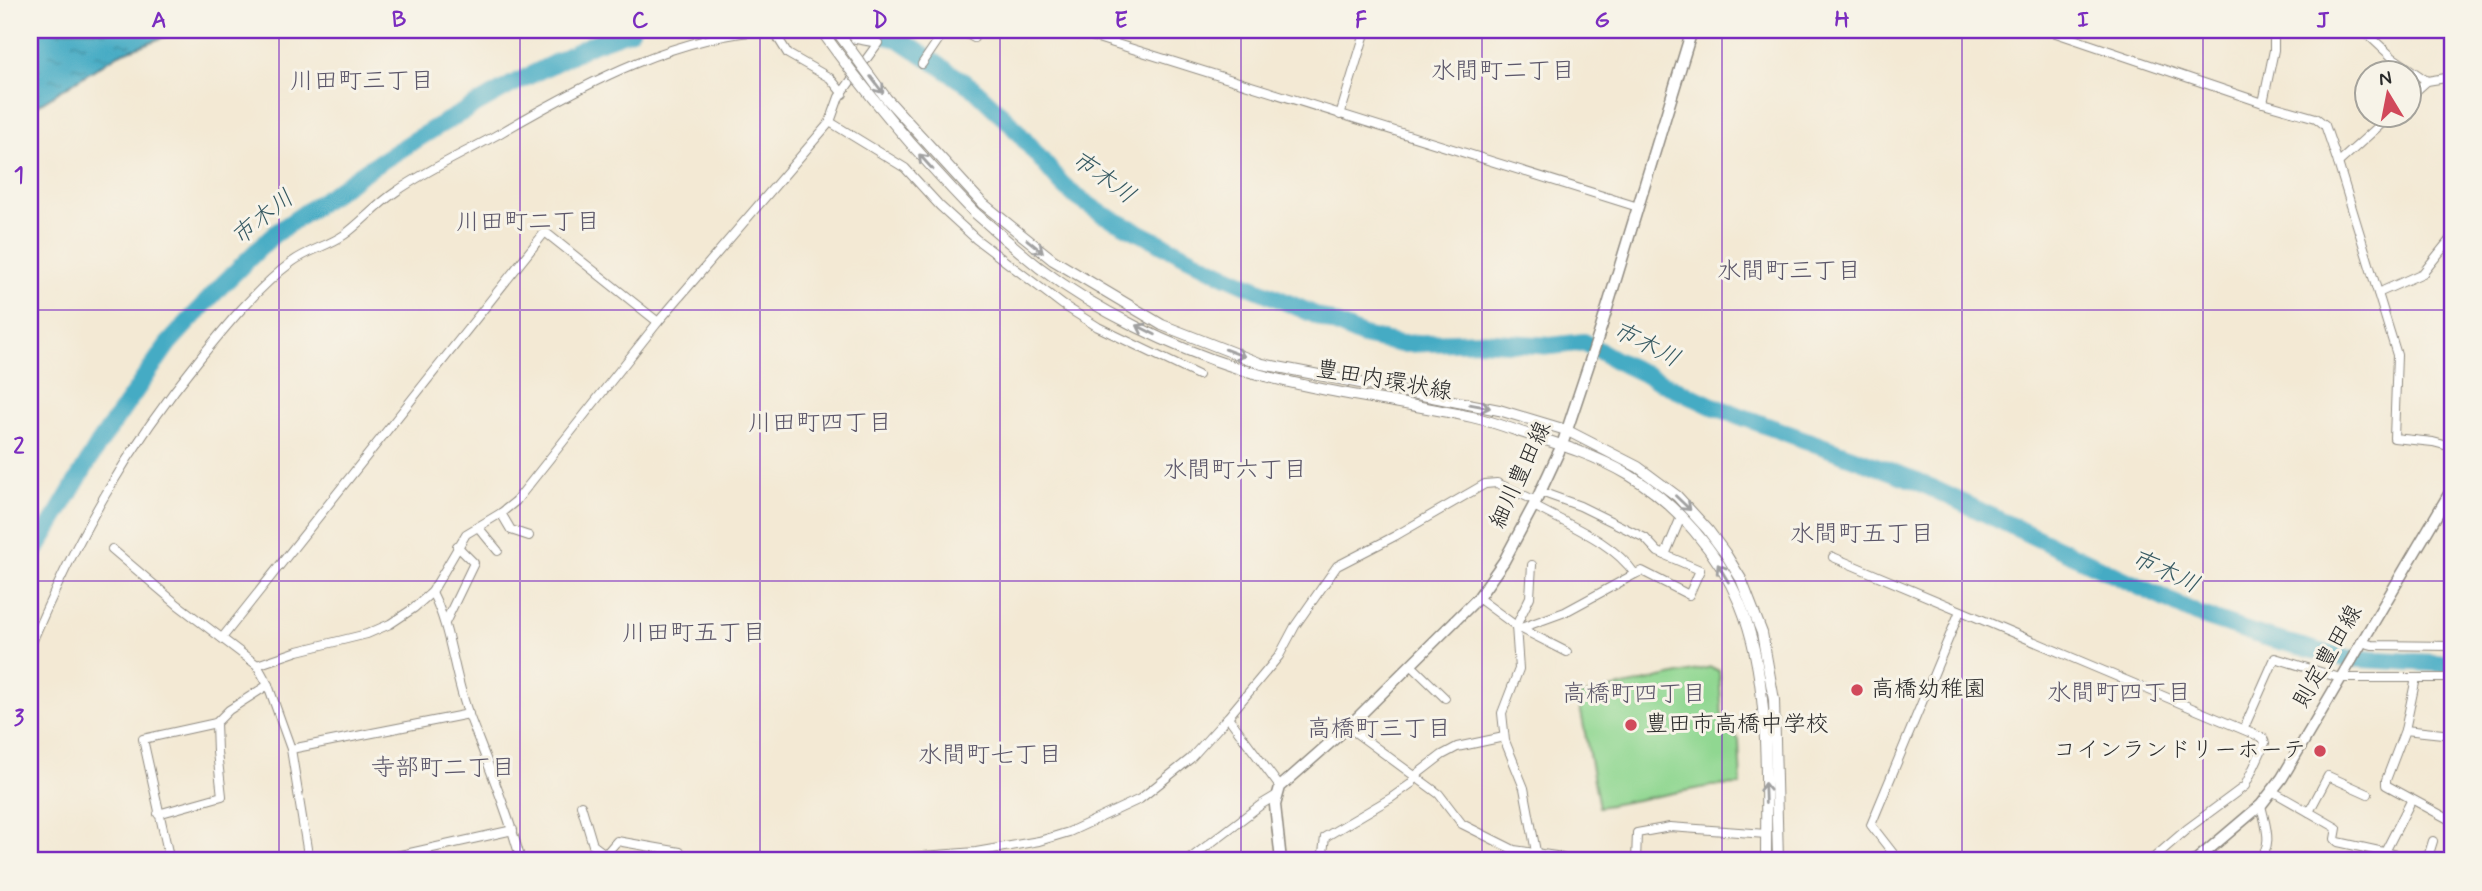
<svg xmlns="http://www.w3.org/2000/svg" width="2482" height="891" font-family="Mynerve,'Klee One',sans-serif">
	<defs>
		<pattern id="water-ripples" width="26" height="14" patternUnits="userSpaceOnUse" patternTransform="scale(1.75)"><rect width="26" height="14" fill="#44abc4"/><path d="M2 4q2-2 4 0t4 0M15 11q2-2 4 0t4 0" fill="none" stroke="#398b9f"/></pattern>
	</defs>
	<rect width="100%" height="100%" fill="#f7f3e8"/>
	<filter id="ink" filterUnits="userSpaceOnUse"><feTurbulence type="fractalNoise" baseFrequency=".0143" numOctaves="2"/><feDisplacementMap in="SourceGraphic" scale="14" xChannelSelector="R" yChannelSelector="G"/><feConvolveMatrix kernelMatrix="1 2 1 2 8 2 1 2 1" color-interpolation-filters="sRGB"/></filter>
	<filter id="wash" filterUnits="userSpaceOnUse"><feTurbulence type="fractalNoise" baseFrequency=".00686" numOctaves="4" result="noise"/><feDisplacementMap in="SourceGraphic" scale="28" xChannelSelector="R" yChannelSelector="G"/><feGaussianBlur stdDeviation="1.57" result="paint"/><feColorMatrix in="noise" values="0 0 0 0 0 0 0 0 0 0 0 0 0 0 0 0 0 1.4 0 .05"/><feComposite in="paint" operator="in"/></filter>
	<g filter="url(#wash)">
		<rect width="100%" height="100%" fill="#f3e9d4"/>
		<path fill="#90d791" stroke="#5e815e" stroke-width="2" d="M1711,667L1719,671L1722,718L1739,740L1741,785L1711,786L1599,807L1578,696Z"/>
		<path fill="url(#water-ripples)" stroke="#386b78" stroke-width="2" d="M30,30H182L119,54L30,110Z"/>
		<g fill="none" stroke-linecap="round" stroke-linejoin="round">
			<g stroke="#44abc4" stroke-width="18">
				<path d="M861,30L899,39L973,88L1010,123L1061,183L1074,195L1102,214L1220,273L1363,336L1401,344L1481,341L1551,346L1584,342L1617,361L1710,405L1917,481L2199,615L2262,636L2343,658L2452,664"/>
				<path d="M30,560L98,445L168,344L222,285L273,235L367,170L438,126L511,85L592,44L631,30"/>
			</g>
		</g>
	</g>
	<g filter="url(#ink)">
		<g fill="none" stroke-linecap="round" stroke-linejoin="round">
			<defs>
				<g id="minor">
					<path d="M773,30L788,54L830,78L843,94"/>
					<path d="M960,30L974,38"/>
					<path d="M1072,30L1638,207"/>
					<path d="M2047,30L2263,103L2316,118L2325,125L2338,163L2397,355L2394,438L2433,442L2452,447"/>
					<path d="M2363,30L2392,57L2427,81"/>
					<path d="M922,64L945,30"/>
					<path d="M2408,98L2427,81L2452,77"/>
					<path d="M2263,103L2274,50V30"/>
					<path d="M1340,115L1366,30"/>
					<path d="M830,122L905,168L940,206L976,239L1063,305L1098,327L1198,375"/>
					<path d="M2338,163L2390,116"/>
					<path d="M2378,293L2423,273L2452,237"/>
					<path d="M1534,506C1568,525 1612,541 1635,574L1642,571L1689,595L1700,570L1658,552L1645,538L1580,506L1541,492"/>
					<path d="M501,513L511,530L529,536"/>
					<path d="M478,527L498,551"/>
					<path d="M112,549L178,605L257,665L268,685L291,749L309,861"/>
					<path d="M1665,555L1681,517"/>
					<path d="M1833,557L2263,738L2265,743L2245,786L2187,829L2150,861"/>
					<path d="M1532,565L1530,597L1516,626L1519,669L1502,713L1505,741L1524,788L1536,852"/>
					<path d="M432,592C452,631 453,674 469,715C487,762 508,812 521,861"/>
					<path d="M1478,598L1516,626L1567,652"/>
					<path d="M445,623L474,563L457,546"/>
					<path d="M1521,628L1565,612L1635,574"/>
					<path d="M222,638L545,232L658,322"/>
					<path d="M2361,642L2372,645L2452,646"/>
					<path d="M30,647C76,538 127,448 201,357C227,325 259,286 292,262C308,250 328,246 344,235C362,222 377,204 397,191C430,168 467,152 502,132C586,83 682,31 782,30"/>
					<path d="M257,665L298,651L367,634L390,624L414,608L432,592L466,534L501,513L516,501L658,322L830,122L839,97L878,43L807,30"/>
					<path d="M1412,666L1445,698"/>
					<path d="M2416,678L2405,730L2386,780V785L2452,821"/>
					<path d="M1228,717L1280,787"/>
					<path d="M1348,727L1439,794L1462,824L1514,850L1556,856L1571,861"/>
					<path d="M2244,728L2275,658L2340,678H2452"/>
					<path d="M2405,730L2452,735"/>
					<path d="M291,749L469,714"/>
					<path d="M2272,791L2337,828L2335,839L2338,842L2420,860L2429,854L2433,841"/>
					<path d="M581,805L593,845L605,854"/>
					<path d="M2309,812L2328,776L2368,794"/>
					<path d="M158,814L222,796L217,752L216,723"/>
					<path d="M2384,854L2411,801"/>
					<path d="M170,861L143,739L216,723L229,710L268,685"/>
					<path d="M374,861L513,830"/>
					<path d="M600,861L617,841L680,852L693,861"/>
					<path d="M857,861L976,852L1039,841L1069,832L1140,799L1190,759L1228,717L1279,656L1295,626L1337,566L1395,536L1485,484L1497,483L1536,501"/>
					<path d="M1187,861L1262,804L1277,795"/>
					<path d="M1317,861L1323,853L1325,837L1391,798L1412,783L1416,775L1442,755L1457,747L1504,737"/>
					<path d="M1636,861L1637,833L1670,827L1766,834"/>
					<path d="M1899,861L1871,825L1960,611"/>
					<path d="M2257,861C2275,846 2265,825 2261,805"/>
				</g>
				<g id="tertiary">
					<path d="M982,203L1053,260L1162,325L1262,364L1499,410L1566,430L1638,467L1677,496L1708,530L1725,553L1741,579L1762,633L1774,700L1778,861"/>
					<path d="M974,212C995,230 1017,250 1040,268C1097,311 1171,347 1240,369C1316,392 1394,400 1472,417C1490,421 1509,428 1527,434C1562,445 1597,456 1629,475C1676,503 1719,553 1740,604C1771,679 1766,781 1766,861"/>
				</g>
				<g id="secondary">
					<path d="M1281,861L1275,805L1280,787L1348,727L1478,598L1504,561L1536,501L1562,445L1601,328L1692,30"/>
					<path d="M2195,861L2261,805L2282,778L2452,489"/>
				</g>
			</defs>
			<use href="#minor" stroke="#8f8a80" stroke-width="10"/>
			<use href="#tertiary" stroke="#8f8a80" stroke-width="12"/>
			<use href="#secondary" stroke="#8f8a80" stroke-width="13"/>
			<use href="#minor" stroke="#fff" stroke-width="8"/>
			<use href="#tertiary" stroke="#fff" stroke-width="10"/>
			<use href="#secondary" stroke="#fff" stroke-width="10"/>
			<defs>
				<g id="tertiary-bridge">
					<path d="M821,30C867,95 918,154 974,212"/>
					<path d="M836,30L886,98L982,203"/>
				</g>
			</defs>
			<use href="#tertiary-bridge" stroke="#8f8a80" stroke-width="12" stroke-linecap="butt"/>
			<use href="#tertiary-bridge" stroke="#fff" stroke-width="10"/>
		</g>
		<defs><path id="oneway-shaft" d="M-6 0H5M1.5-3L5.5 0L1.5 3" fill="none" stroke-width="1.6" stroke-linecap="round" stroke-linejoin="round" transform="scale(1.75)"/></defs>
		<g stroke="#a0a0a0">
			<use href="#oneway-shaft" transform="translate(877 85) rotate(53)"/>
			<use href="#oneway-shaft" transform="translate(926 162) rotate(-132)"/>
			<use href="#oneway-shaft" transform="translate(1035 246) rotate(39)"/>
			<use href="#oneway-shaft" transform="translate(1146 330) rotate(-153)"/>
			<use href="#oneway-shaft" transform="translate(1235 353) rotate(21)"/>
			<use href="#oneway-shaft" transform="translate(1480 406) rotate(10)"/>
			<use href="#oneway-shaft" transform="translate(1683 503) rotate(44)"/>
			<use href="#oneway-shaft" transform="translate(1723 573) rotate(-121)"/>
			<use href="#oneway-shaft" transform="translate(1765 793) rotate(-92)"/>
		</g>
	</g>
	<path fill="none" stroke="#7b2cbf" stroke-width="2" stroke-opacity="0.55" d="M279,30V861M520,30V861M760,30V861M1000,30V861M1241,30V861M1482,30V861M1722,30V861M1962,30V861M2203,30V861M30,310H2452M30,581H2452"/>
	<g fill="#d1495b" stroke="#f7f3e8" stroke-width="2.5">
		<circle cx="1857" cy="690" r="7"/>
		<circle cx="1631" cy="725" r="7"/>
		<circle cx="2320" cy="751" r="7"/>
	</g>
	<g text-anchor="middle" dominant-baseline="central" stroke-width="6" stroke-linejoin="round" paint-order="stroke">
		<g font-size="23" fill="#2b2b2b" stroke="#f7f3e8">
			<text transform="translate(1384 381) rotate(10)">豊田内環状線</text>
			<text transform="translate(1521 475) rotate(-65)">細川豊田線</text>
			<text transform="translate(2328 657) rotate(-60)">則定豊田線</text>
		</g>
		<g font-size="23" fill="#2b2b2b" stroke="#f7f3e8" text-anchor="start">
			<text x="1871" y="690">高橋幼稚園</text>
			<text x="1645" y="725">豊田市高橋中学校</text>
			<text x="2306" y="751" text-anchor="end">コインランドリーホーテ</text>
		</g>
		<g font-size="24" fill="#5c576a" stroke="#f7f3e8">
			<text x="1503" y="71">水間町二丁目</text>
			<text x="362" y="81">川田町三丁目</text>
			<text x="528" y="222">川田町二丁目</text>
			<text x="1789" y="271">水間町三丁目</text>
			<text x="820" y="423">川田町四丁目</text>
			<text x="1235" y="470">水間町六丁目</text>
			<text x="1862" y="534">水間町五丁目</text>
			<text x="694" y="633">川田町五丁目</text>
			<text x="2119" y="693">水間町四丁目</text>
			<text x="1634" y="694">高橋町四丁目</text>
			<text x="1379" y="729">高橋町三丁目</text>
			<text x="990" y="755">水間町七丁目</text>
			<text x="443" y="768">寺部町二丁目</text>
		</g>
		<g font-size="24" font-style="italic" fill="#345861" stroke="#f7f3e8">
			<text transform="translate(1103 178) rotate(36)">市木川</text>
			<text transform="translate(263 218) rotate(-39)">市木川</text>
			<text transform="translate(1646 345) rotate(27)">市木川</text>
			<text transform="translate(2165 572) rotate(25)">市木川</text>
		</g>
	</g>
	<rect width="2482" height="891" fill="none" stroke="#f7f3e8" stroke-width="77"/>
	<g transform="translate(2388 94) rotate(350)"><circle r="33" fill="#f7f3e8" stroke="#a5a39c" stroke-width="2"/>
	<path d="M0-5L12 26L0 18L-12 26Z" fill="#d1495b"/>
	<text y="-10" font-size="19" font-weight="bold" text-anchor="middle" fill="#2b2b2b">N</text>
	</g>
	<rect x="38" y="38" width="2406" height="814" fill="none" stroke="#7b2cbf" stroke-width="2.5"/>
	<g font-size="23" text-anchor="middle" font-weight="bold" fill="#7b2cbf">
		<text x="159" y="27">A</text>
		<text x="399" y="27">B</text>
		<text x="640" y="27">C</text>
		<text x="880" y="27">D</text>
		<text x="1121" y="27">E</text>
		<text x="1361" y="27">F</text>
		<text x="1602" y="27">G</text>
		<text x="1842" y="27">H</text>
		<text x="2083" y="27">I</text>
		<text x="2323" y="27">J</text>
		<text x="19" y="182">1</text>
		<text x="19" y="453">2</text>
		<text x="19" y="725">3</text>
	</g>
</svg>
